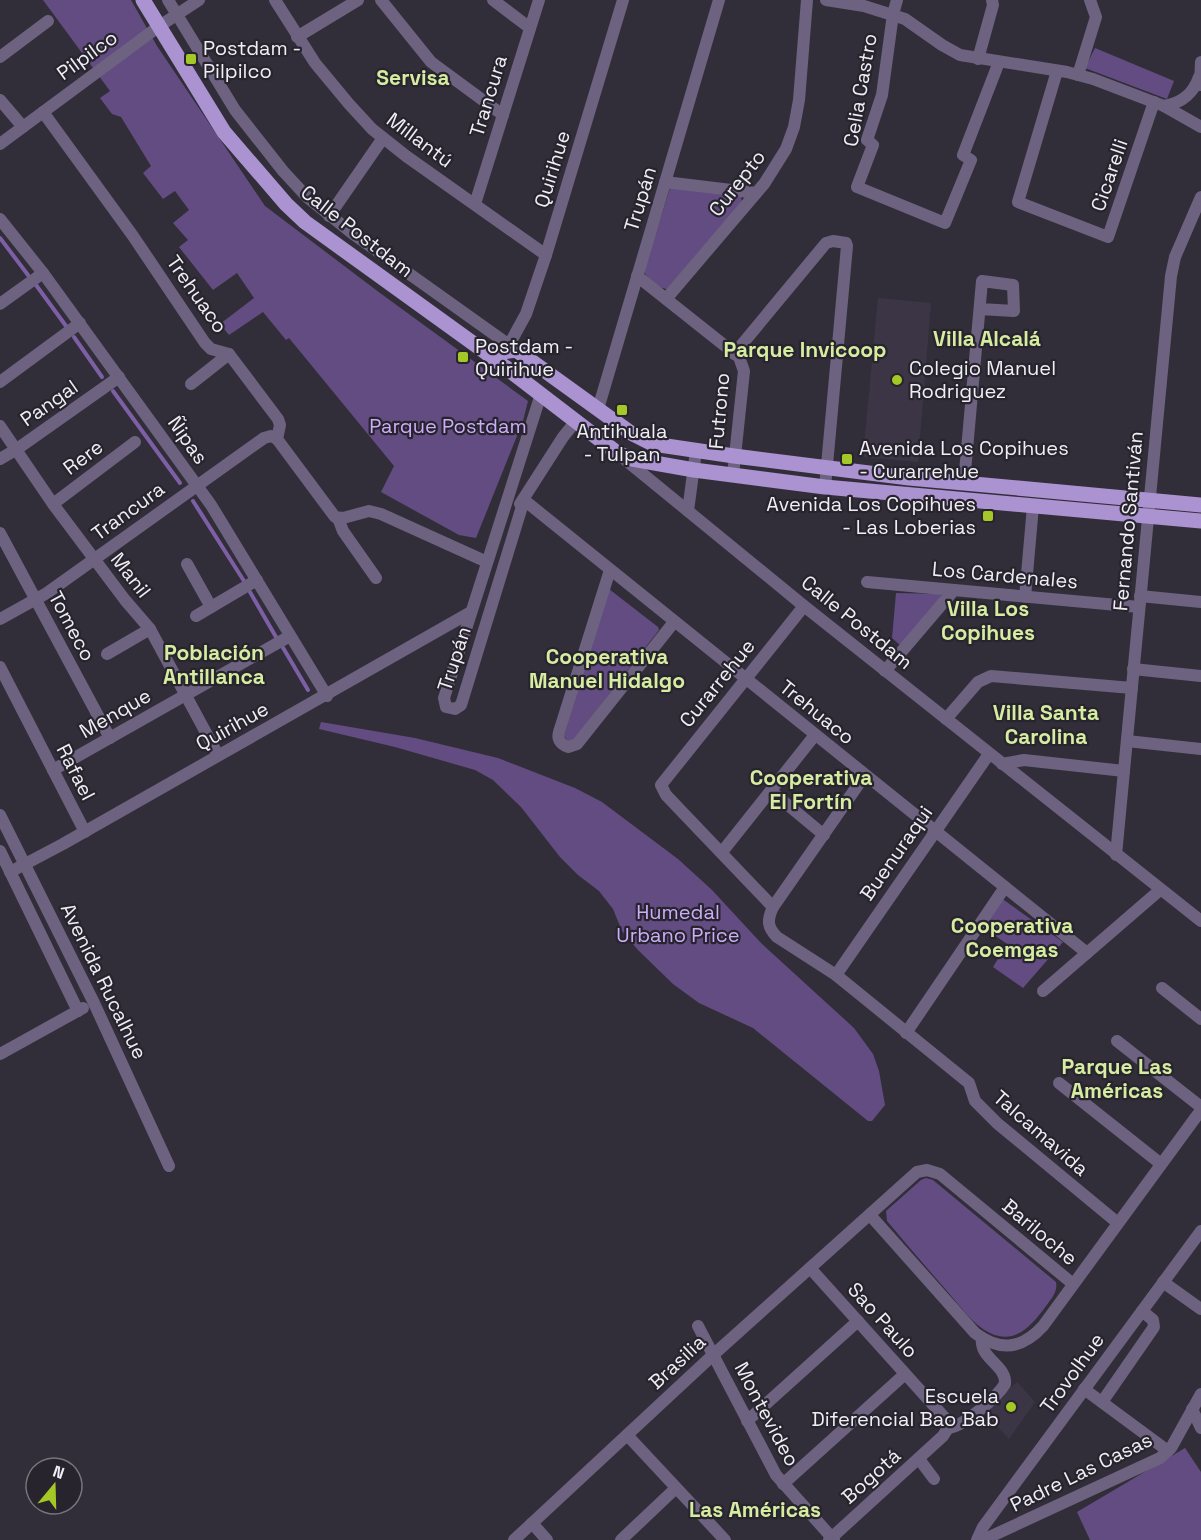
<svg xmlns="http://www.w3.org/2000/svg" width="1201" height="1540" font-family="'Space Grotesk',sans-serif">
	<rect width="100%" height="100%" fill="#322e39"/>
	<g fill="#3c3546">
		<path d="M878,298L931,303L918,462L863,457Z"/>
		<path d="M1017,1382L1035,1402L1009,1439L984,1412Z"/>
	</g>
	<g fill="#624c81">
		<path d="M43,0H131L157,46L265,206L380,293L528,401L523,421L476,538L459,535L381,492L394,466L289,338L286,340L263,312L229,335L220,324L254,298L237,273L213,290L179,247L188,240L173,223L189,210L175,191L163,199L143,173L151,166L121,117L112,114L100,98L110,91Z"/>
		<path d="M1095,48L1174,81L1167,99L1085,68Z"/>
		<path d="M670,188L741,197L742,202L668,289C659,289 647,280 644,271Z"/>
		<path d="M609,589L658,627L659,630L574,739L568,741L564,736Z"/>
		<path d="M896,593L941,594V600L900,645L892,638Z"/>
		<path d="M321,722L415,738L498,758L575,788L602,802L678,859L712,890L761,943L854,1028L873,1054L879,1071L885,1105L872,1121H868L753,1028L699,1003L673,984L638,950L622,931L613,909L599,891L578,875L560,857L521,807L493,780L475,770L395,747L319,729Z"/>
		<path d="M1001,898L1063,942L1023,988L993,967L1007,944L983,927Z"/>
		<path d="M926,1178L933,1180L1056,1282C1058,1292 1051,1299 1046,1306C1032,1325 1016,1345 990,1333C973,1325 959,1305 947,1291C927,1268 907,1245 887,1221L886,1211L921,1180Z"/>
		<path d="M1185,1448L1201,1472V1540H1090L1077,1512Z"/>
	</g>
	<g fill="none" stroke-linecap="round" stroke-linejoin="round">
		<g stroke="#7c5fa5" stroke-width="4">
			<path d="M0,238L28,275"/>
			<path d="M36,285L66,326"/>
			<path d="M74,337L102,377"/>
			<path d="M113,391L180,483"/>
			<path d="M193,501L244,581"/>
			<path d="M250,592L276,637"/>
			<path d="M282,646L308,690"/>
		</g>
		<g stroke="#6e6281" stroke-width="12">
			<path d="M168,0L235,110L283,171L307,197L352,233L516,350"/>
			<path d="M275,0L315,63L349,104L372,129L406,156L546,255"/>
			<path d="M381,0L431,62L503,115"/>
			<path d="M493,0L530,28"/>
			<path d="M826,0L864,6L905,19L942,45L960,55L1067,72L1093,79L1164,106L1201,127"/>
			<path d="M897,0L893,14L882,95L867,140L873,145L857,187L945,223L971,160L963,155L999,62"/>
			<path d="M297,37L358,0"/>
			<path d="M0,57L48,21"/>
			<path d="M978,59L993,5L992,0"/>
			<path d="M1057,71L1018,202L1108,237L1154,102"/>
			<path d="M1078,75L1096,17L1090,0"/>
			<path d="M1200,85L1201,62"/>
			<path d="M0,100L23,127"/>
			<path d="M1164,106C1182,103 1193,94 1199,77"/>
			<path d="M43,112L133,236L205,343L211,349L229,354L278,419L280,425L277,439"/>
			<path d="M0,144L158,27L199,0"/>
			<path d="M665,182L756,193"/>
			<path d="M475,204L539,0"/>
			<path d="M329,216L383,138"/>
			<path d="M0,219L43,273L211,505L327,696"/>
			<path d="M637,276L739,357L744,371L733,475"/>
			<path d="M666,299L764,184L786,149L794,127L799,100L807,0"/>
			<path d="M0,304L43,273"/>
			<path d="M509,345L526,314L546,255L623,0"/>
			<path d="M734,354L826,243L833,241L846,243L847,246L825,487"/>
			<path d="M0,382L80,323"/>
			<path d="M191,384L229,354"/>
			<path d="M541,394L444,698L446,707L455,709L461,705L524,500L1087,953"/>
			<path d="M598,409L719,0"/>
			<path d="M0,426L53,504L125,600L150,629L218,755"/>
			<path d="M277,439L335,517L343,518L369,511L381,514L487,562"/>
			<path d="M622,457L804,606L1201,921"/>
			<path d="M0,459L17,449L119,377"/>
			<path d="M964,483L982,281L1013,285L1014,311L980,309"/>
			<path d="M53,504L135,442"/>
			<path d="M520,504L563,437L576,421"/>
			<path d="M688,511L696,451"/>
			<path d="M338,518L343,531L376,578"/>
			<path d="M0,533L110,738"/>
			<path d="M187,564L211,607"/>
			<path d="M610,570L559,732C557,739 560,744 568,747L577,744L674,622"/>
			<path d="M867,582L1139,607"/>
			<path d="M1140,596L1201,602"/>
			<path d="M1025,597L1033,506"/>
			<path d="M196,616L257,580"/>
			<path d="M0,619L47,593L264,438L271,436L277,439"/>
			<path d="M107,654L150,629"/>
			<path d="M0,667L85,832"/>
			<path d="M1133,669L1201,676"/>
			<path d="M885,671L954,590"/>
			<path d="M946,719L978,682L991,676L1132,688"/>
			<path d="M1127,741L1201,749"/>
			<path d="M1002,764L1024,760L1124,771"/>
			<path d="M53,770L290,636"/>
			<path d="M865,775L773,907C767,920 767,927 777,937L836,975L969,1083L975,1101L997,1123L1118,1223"/>
			<path d="M771,791L824,835"/>
			<path d="M0,815L94,1003L169,1166"/>
			<path d="M0,851L78,1011"/>
			<path d="M722,852L815,735"/>
			<path d="M1116,855L1171,276L1175,257L1201,197"/>
			<path d="M10,872L63,844L471,612"/>
			<path d="M773,907L666,795L661,785L804,606"/>
			<path d="M836,975L989,754"/>
			<path d="M1162,988L1201,1019"/>
			<path d="M1043,991L1160,890"/>
			<path d="M906,1033L1005,887"/>
			<path d="M1117,1041L1201,1107"/>
			<path d="M0,1054L83,1008"/>
			<path d="M1059,1083L1161,1164"/>
			<path d="M870,1215L975,1333C1000,1352 1022,1349 1043,1326L1201,1110"/>
			<path d="M810,1268L945,1418L948,1428"/>
			<path d="M1163,1282L1201,1309"/>
			<path d="M698,1326L776,1475L834,1540"/>
			<path d="M1084,1389L1168,1451"/>
			<path d="M1102,1402L1154,1327L1153,1320L1142,1311"/>
			<path d="M1192,1409L1201,1428"/>
			<path d="M747,1421L858,1321"/>
			<path d="M948,1428C963,1427 997,1397 1005,1384C1007,1365 979,1359 982,1338"/>
			<path d="M627,1435L725,1540"/>
			<path d="M919,1459L934,1479"/>
			<path d="M783,1484L905,1374"/>
			<path d="M532,1523L547,1540"/>
			<path d="M514,1540L713,1355L917,1172L927,1170L940,1174L1073,1284"/>
			<path d="M621,1540L676,1488"/>
			<path d="M829,1540L943,1436L948,1428"/>
			<path d="M977,1540L983,1527L1201,1231"/>
			<path d="M983,1540L1160,1458L1171,1448L1201,1394"/>
		</g>
		<g stroke="#ab92d1" stroke-width="15">
			<path d="M143,0L224,132L286,204L305,222L488,354L616,452L632,459L694,470L825,487L1201,521"/>
			<path d="M488,354L516,350L631,433L653,444L734,456L909,478L1201,505"/>
		</g>
	</g>
	<g fill="#a4c825" stroke="#28242e" stroke-width="2">
		<rect x="185" y="53" width="12" height="12" rx="3"/>
		<rect x="457" y="351" width="12" height="12" rx="3"/>
		<circle cx="897" cy="380" r="6"/>
		<rect x="616" y="404" width="12" height="12" rx="3"/>
		<rect x="841" y="453" width="12" height="12" rx="3"/>
		<rect x="982" y="510" width="12" height="12" rx="3"/>
		<circle cx="1011" cy="1407" r="6"/>
	</g>
	<g text-anchor="middle" dominant-baseline="central" stroke-width="4.5" stroke-linejoin="round" paint-order="stroke">
		<g font-size="20" fill="#f0eef5" stroke="#28242e" text-anchor="start">
			<text x="203" y="48">Postdam -<tspan x="203" dy="23">Pilpilco</tspan></text>
			<text x="475" y="346">Postdam -<tspan x="475" dy="23">Quirihue</tspan></text>
			<text x="909" y="368">Colegio Manuel<tspan x="909" dy="23">Rodriguez</tspan></text>
			<text x="622" y="431" text-anchor="middle">Antihuala<tspan x="622" dy="23">- Tulpan</tspan></text>
			<text x="859" y="448">Avenida Los Copihues<tspan x="859" dy="23">- Curarrehue</tspan></text>
			<text x="976" y="504" text-anchor="end">Avenida Los Copihues<tspan x="976" dy="23">- Las Loberias</tspan></text>
			<text x="999" y="1396" text-anchor="end">Escuela<tspan x="999" dy="23">Diferencial Bao Bab</tspan></text>
		</g>
		<g font-size="20" fill="#f0eef5" stroke="#28242e">
			<text transform="translate(87 55) rotate(-36)">Pilpilco</text>
			<text transform="translate(860 90) rotate(-80)">Celia Castro</text>
			<text transform="translate(488 96) rotate(-73)">Trancura</text>
			<text transform="translate(420 140) rotate(37)">Millantú</text>
			<text transform="translate(552 169) rotate(-73)">Quirihue</text>
			<text transform="translate(1109 175) rotate(-71)">Cicarelli</text>
			<text transform="translate(737 183) rotate(-52)">Curepto</text>
			<text transform="translate(640 199) rotate(-73)">Trupán</text>
			<text transform="translate(357 231) rotate(38)">Calle Postdam</text>
			<text transform="translate(197 294) rotate(55)">Trehuaco</text>
			<text transform="translate(49 403) rotate(-35)">Pangal</text>
			<text transform="translate(719 411) rotate(-85)">Futrono</text>
			<text transform="translate(188 440) rotate(55)">Ñipas</text>
			<text transform="translate(83 457) rotate(-37)">Rere</text>
			<text transform="translate(128 511) rotate(-36)">Trancura</text>
			<text transform="translate(1128 521) rotate(-85)">Fernando Santiván</text>
			<text transform="translate(131 575) rotate(52)">Manil</text>
			<text transform="translate(1005 575) rotate(5)">Los Cardenales</text>
			<text transform="translate(857 622) rotate(39)">Calle Postdam</text>
			<text transform="translate(72 626) rotate(62)">Tomeco</text>
			<text transform="translate(454 659) rotate(-72)">Trupán</text>
			<text transform="translate(717 683) rotate(-51)">Curarrehue</text>
			<text transform="translate(817 712) rotate(39)">Trehuaco</text>
			<text transform="translate(115 713) rotate(-30)">Menque</text>
			<text transform="translate(232 726) rotate(-29)">Quirihue</text>
			<text transform="translate(76 772) rotate(63)">Rafael</text>
			<text transform="translate(896 853) rotate(-55)">Buenuraqui</text>
			<text transform="translate(104 981) rotate(64)">Avenida Rucalhue</text>
			<text transform="translate(1041 1133) rotate(41)">Talcamavida</text>
			<text transform="translate(1040 1232) rotate(40)">Bariloche</text>
			<text transform="translate(883 1320) rotate(48)">Sao Paulo</text>
			<text transform="translate(677 1362) rotate(-43)">Brasilia</text>
			<text transform="translate(1072 1373) rotate(-54)">Trovolhue</text>
			<text transform="translate(767 1414) rotate(62)">Montevideo</text>
			<text transform="translate(1081 1472) rotate(-26)">Padre Las Casas</text>
			<text transform="translate(871 1476) rotate(-42)">Bogotá</text>
		</g>
		<g font-size="20" fill="#ccadfa" stroke="#28242e">
			<text x="448" y="426">Parque Postdam</text>
			<text x="678" y="912">Humedal<tspan x="678" dy="23">Urbano Price</tspan></text>
		</g>
		<g font-size="21" font-weight="bold" fill="#d5eca1" stroke="#28242e">
			<text x="413" y="77">Servisa</text>
			<text x="987" y="338">Villa Alcalá</text>
			<text x="805" y="349">Parque Invicoop</text>
			<text x="988" y="608">Villa Los<tspan x="988" dy="24">Copihues</tspan></text>
			<text x="214" y="652">Población<tspan x="214" dy="24">Antillanca</tspan></text>
			<text x="607" y="656">Cooperativa<tspan x="607" dy="24">Manuel Hidalgo</tspan></text>
			<text x="1046" y="712">Villa Santa<tspan x="1046" dy="24">Carolina</tspan></text>
			<text x="811" y="777">Cooperativa<tspan x="811" dy="24">El Fortín</tspan></text>
			<text x="1012" y="925">Cooperativa<tspan x="1012" dy="24">Coemgas</tspan></text>
			<text x="1117" y="1066">Parque Las<tspan x="1117" dy="24">Américas</tspan></text>
			<text x="755" y="1509">Las Américas</text>
		</g>
	</g>
	<g transform="translate(54 1486) rotate(19)"><circle r="28" fill="#28242e" stroke="#78757e" stroke-width="1.5"/>
	<path d="M0-4.5L10 22L0 15L-10 22Z" fill="#a4c825"/>
	<text y="-9" font-size="16" font-weight="bold" text-anchor="middle" fill="#f0eef5">N</text>
	</g>
</svg>
